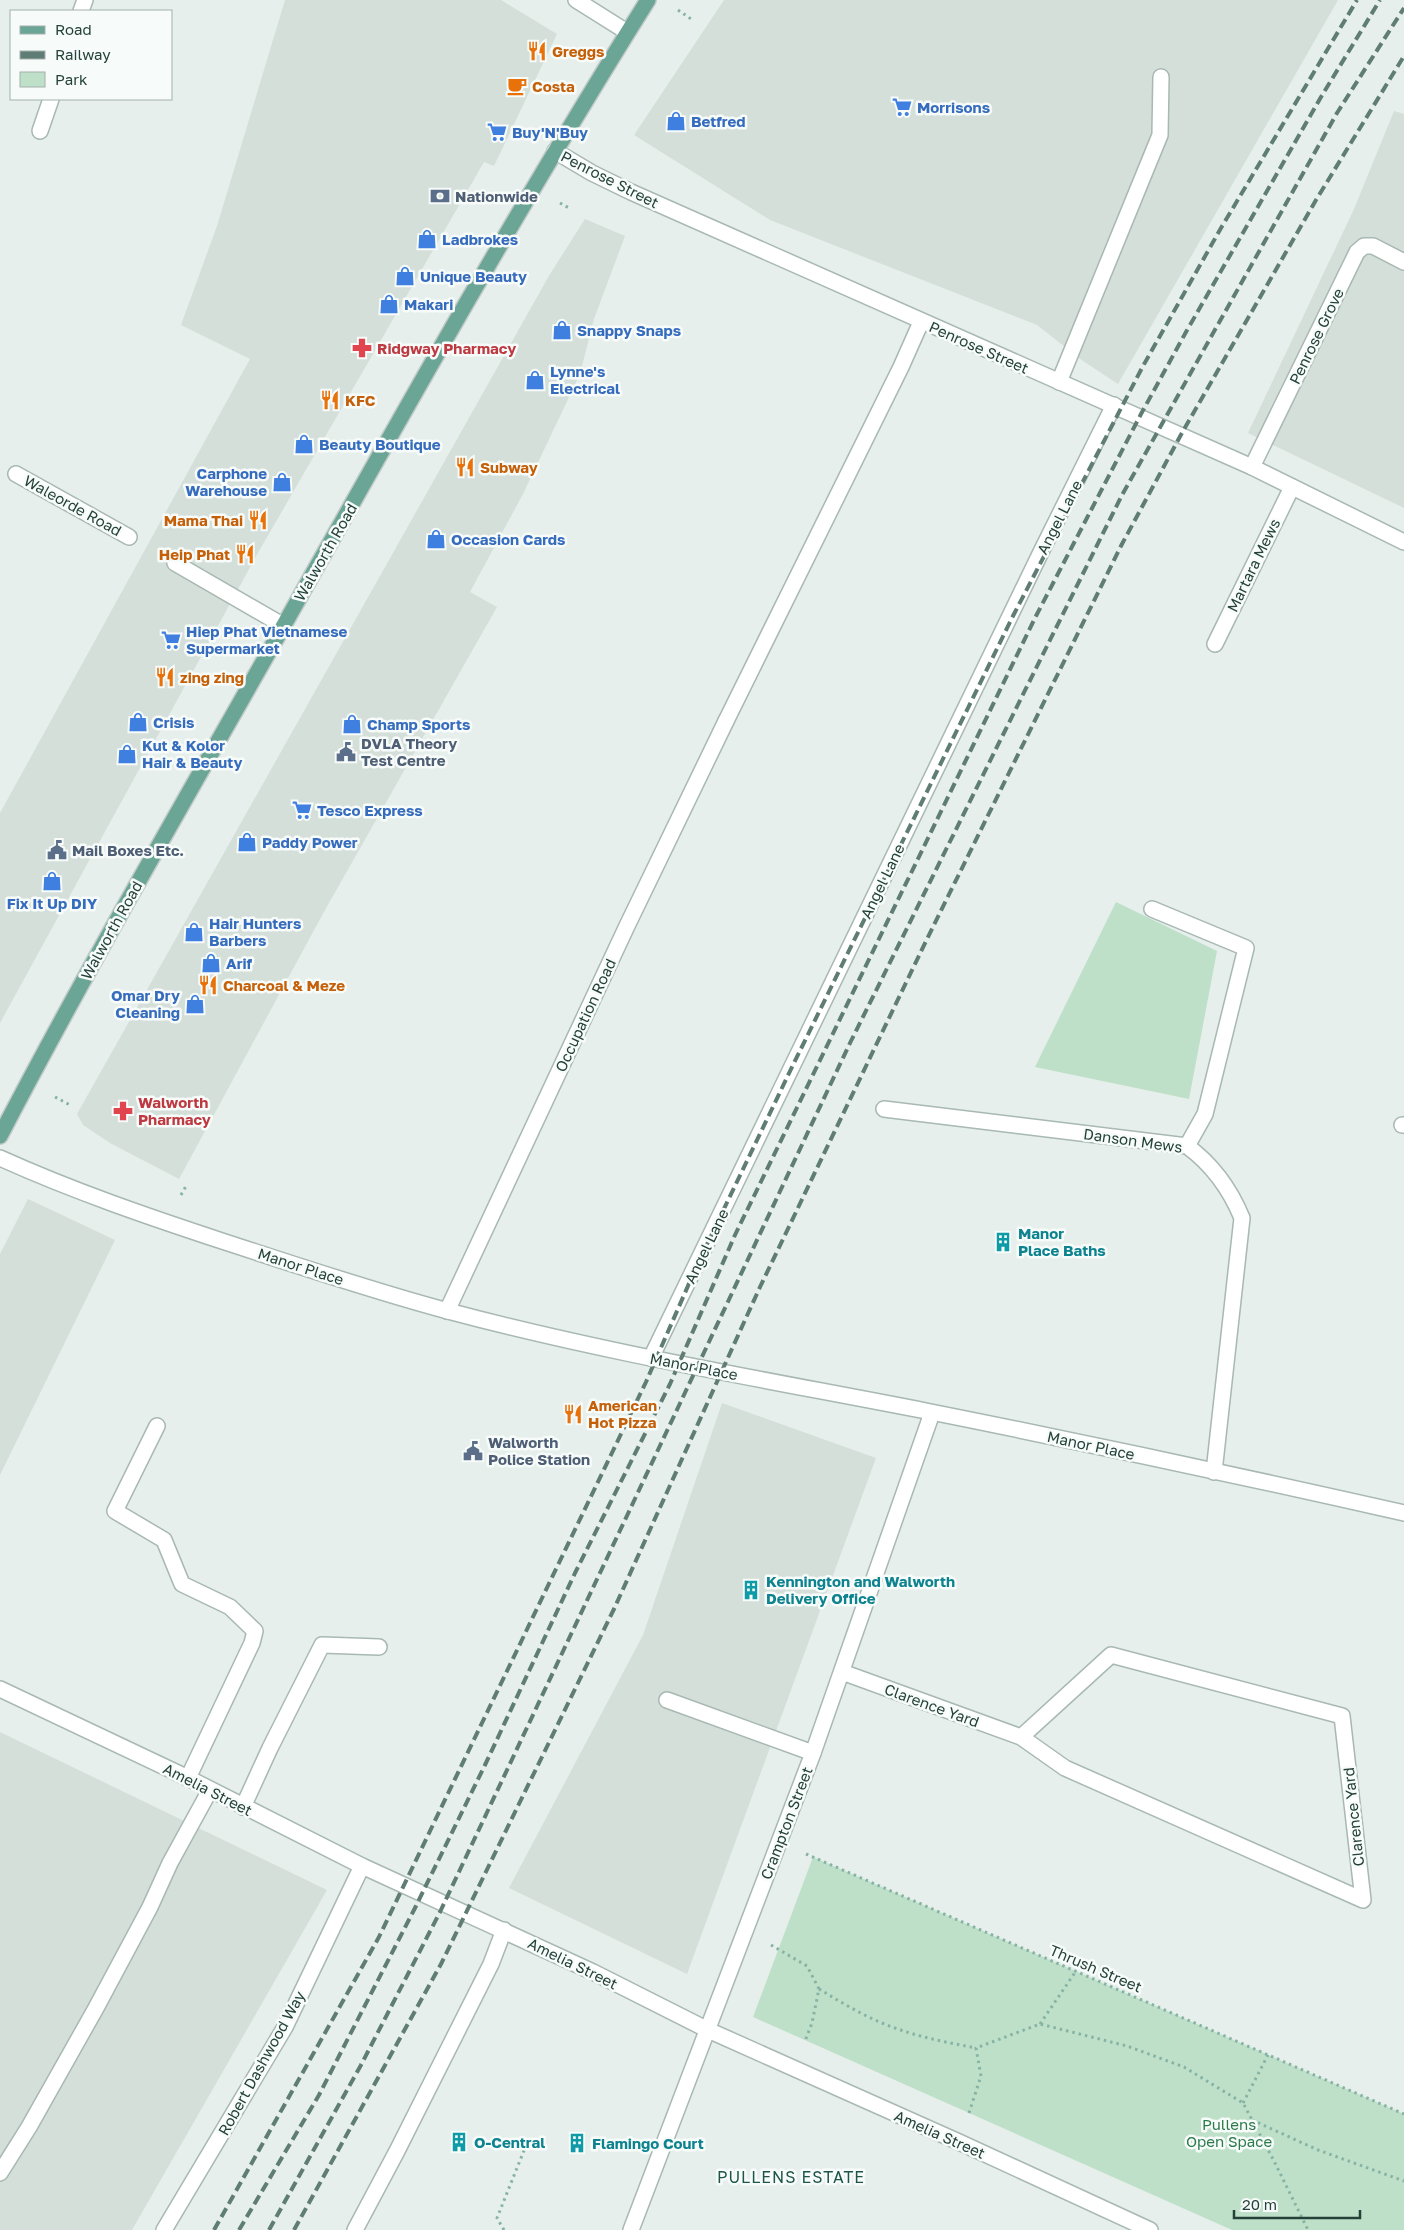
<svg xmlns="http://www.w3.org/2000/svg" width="1404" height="2230" font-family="'Golos Text',sans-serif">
	<rect width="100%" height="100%" fill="#e6efeb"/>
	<g fill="#d4dfda">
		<path d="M285,0H501L557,34L494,166L484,162L259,551L0,1023V813L250,359L181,325L217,226Z"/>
		<path d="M724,0H1338L1118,384L1083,361L1037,325L770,220L634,135Z"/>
		<path d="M1394,111L1404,114V508L1248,433L1354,209Z"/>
		<path d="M585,219L625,236L594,319L580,374L523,494L470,592L497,607L325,910L179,1179L110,1143L83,1125L77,1114L550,274Z"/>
		<path d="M28,1199L115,1240L0,1475V1254Z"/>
		<path d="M722,1403L876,1458L687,1974L509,1888L643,1635Z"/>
		<path d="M0,1732L327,1890L132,2230H0Z"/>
	</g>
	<g fill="#bfe0c8">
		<path d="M1116,902L1217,951L1189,1099L1035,1067Z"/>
		<path d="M813,1857L1404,2114V2230H1232L753,2017Z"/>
	</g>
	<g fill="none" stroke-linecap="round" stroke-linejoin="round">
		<defs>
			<g id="service">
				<path d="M81,11L85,0"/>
				<path d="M40,131L51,99"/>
				<path d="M1059,382L1160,135L1161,77"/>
				<path d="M16,474L129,537"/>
				<path d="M175,563L284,626"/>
				<path d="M726,721L901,367L921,322"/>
				<path d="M1152,909L1246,948L1205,1114L1187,1146"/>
				<path d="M884,1109L1187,1146C1213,1165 1230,1189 1242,1218L1214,1472"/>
				<path d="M1402,1125H1404"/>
				<path d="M157,1426L115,1511L164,1540L182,1584L230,1607L255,1631L252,1643L188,1778"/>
				<path d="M667,1700L813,1753"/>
				<path d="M243,1807L270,1748L322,1645L379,1647"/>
				<path d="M0,2173L29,2127L96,2008L150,1907L170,1863L210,1790"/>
				<path d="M164,2230L285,2027L362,1866"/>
				<path d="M355,2230L397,2151L491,1964L504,1930"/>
			</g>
			<g id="minor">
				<path d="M576,0L627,32"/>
				<path d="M555,151L592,173L631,192L1252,467L1404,542"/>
				<path d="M1252,467L1357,252L1364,246H1373L1404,262"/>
				<path d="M1215,644L1292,487"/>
				<path d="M0,1158C73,1191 149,1217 225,1242C299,1266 373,1291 448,1311C605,1353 767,1380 926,1411C1086,1443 1245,1477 1404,1513"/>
				<path d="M447,1311L626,928L726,721"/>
				<path d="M651,1358L1040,554L1114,405"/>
				<path d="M842,1672L1021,1737L1065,1768L1363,1900L1342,1716L1111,1655L1021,1737"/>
				<path d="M0,1689L188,1778L362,1866L593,1972L708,2030L959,2142L1150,2230"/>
				<path d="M631,2230L813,1753L932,1413"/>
			</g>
			<path id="primary" d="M0,1136C90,963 188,795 284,625C402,415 520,204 648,0"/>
		</defs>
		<use href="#service" stroke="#a8b8b2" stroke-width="18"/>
		<use href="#minor" stroke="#a8b8b2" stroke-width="18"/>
		<use href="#primary" stroke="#c2cac8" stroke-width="18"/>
		<g stroke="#86b3a5" stroke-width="3" stroke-dasharray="2.5 4" stroke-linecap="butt">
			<path d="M678,10L694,21"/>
			<path d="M560,203L569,208"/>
			<path d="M55,1097L72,1106"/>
			<path d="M181,1195L186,1186"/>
			<path d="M806,1854L1404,2114"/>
			<path d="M771,1945L807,1966L819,1989L812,2023L805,2041"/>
			<path d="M819,1989C844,2004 870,2020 898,2029C923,2038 950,2043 976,2048"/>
			<path d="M1040,2024L1076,1971"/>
			<path d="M1243,2103L1268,2055"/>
			<path d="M969,2113L981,2076L976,2048L1040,2024L1127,2046L1184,2067L1243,2103L1274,2161L1308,2230"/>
			<path d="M1252,2120L1318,2150L1404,2181"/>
			<path d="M504,2230L497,2218L529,2138"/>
		</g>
		<use href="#service" stroke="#fff" stroke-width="15"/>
		<use href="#minor" stroke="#fff" stroke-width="15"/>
		<use href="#primary" stroke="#6aa596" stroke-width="15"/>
		<g stroke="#5f7d75" stroke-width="4" stroke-dasharray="10 5" stroke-linecap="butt">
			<path d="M214,2230L379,1937L646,1382L698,1263L793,1065L1014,614L1143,366L1221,228L1357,0"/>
			<path d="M239,2230L319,2095L415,1908L485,1765L575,1573L670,1384L735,1235L1036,616L1141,414L1186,332L1321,97L1380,0"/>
			<path d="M269,2230L361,2065L440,1912L850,1043L1122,495L1337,113L1404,8"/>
			<path d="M294,2230L441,1964L614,1609L760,1287L926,941L1122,544L1183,431L1316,200L1404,56"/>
		</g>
	</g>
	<defs>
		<symbol id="restaurant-bare" viewBox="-9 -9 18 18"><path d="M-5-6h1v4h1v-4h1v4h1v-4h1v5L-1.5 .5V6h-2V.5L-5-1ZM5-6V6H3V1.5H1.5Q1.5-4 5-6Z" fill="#e8710a" stroke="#f7fbf9" stroke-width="2.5" paint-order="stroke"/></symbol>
		<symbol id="cafe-bare" viewBox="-9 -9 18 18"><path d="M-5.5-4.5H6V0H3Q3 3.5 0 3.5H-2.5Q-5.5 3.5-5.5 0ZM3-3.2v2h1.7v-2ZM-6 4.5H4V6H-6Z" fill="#e8710a" stroke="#f7fbf9" stroke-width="2.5" paint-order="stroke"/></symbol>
		<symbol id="supermarket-bare" viewBox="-9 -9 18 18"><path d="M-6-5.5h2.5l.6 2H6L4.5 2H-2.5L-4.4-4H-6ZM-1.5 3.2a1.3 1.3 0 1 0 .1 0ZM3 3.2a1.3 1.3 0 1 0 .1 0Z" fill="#3f7fe0" stroke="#f7fbf9" stroke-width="2.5" paint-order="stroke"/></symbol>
		<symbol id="shop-bare" viewBox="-9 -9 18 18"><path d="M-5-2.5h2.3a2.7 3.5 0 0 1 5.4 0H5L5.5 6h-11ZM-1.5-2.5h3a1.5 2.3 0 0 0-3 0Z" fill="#3f7fe0" stroke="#f7fbf9" stroke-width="2.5" paint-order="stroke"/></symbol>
		<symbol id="bank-bare" viewBox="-9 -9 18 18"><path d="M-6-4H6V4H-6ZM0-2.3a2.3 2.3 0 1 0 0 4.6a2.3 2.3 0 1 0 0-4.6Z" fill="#5c6f8a" stroke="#f7fbf9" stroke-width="2.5" paint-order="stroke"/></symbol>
		<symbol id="pharmacy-bare" viewBox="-9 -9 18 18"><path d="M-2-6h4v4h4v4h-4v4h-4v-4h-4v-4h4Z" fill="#e0444e" stroke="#f7fbf9" stroke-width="2.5" paint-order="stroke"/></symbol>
		<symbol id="civic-bare" viewBox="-9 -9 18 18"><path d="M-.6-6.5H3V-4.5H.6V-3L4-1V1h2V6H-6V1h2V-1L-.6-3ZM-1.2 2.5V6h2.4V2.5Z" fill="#5c6f8a" stroke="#f7fbf9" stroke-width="2.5" paint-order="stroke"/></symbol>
		<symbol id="building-bare" viewBox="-9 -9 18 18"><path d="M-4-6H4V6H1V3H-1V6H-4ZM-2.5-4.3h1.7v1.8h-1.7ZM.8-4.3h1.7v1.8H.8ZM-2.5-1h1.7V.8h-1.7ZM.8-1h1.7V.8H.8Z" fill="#0f9aa8" stroke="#f7fbf9" stroke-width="2.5" paint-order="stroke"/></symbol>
	</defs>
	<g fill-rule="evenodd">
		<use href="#restaurant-bare" x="523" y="37" width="28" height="28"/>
		<use href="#cafe-bare" x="503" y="72" width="28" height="28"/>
		<use href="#supermarket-bare" x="888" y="93" width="28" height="28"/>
		<use href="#shop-bare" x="662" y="107" width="28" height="28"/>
		<use href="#supermarket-bare" x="483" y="118" width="28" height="28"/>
		<use href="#bank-bare" x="426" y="182" width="28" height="28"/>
		<use href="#shop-bare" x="413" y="225" width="28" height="28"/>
		<use href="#shop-bare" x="391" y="262" width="28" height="28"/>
		<use href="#shop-bare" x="375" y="290" width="28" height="28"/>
		<use href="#shop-bare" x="548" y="316" width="28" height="28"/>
		<use href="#pharmacy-bare" x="348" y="334" width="28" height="28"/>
		<use href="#shop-bare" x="521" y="366" width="28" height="28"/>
		<use href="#restaurant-bare" x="316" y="386" width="28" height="28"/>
		<use href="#shop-bare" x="290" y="430" width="28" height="28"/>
		<use href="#restaurant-bare" x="451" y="453" width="28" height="28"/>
		<use href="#shop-bare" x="268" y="468" width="28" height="28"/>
		<use href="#restaurant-bare" x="244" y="506" width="28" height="28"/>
		<use href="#shop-bare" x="422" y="525" width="28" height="28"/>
		<use href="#restaurant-bare" x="231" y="540" width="28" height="28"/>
		<use href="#supermarket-bare" x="157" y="626" width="28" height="28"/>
		<use href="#restaurant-bare" x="151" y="663" width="28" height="28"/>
		<use href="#shop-bare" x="124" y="708" width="28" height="28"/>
		<use href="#shop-bare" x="338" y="710" width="28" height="28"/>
		<use href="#civic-bare" x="332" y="738" width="28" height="28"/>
		<use href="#shop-bare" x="113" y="740" width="28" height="28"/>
		<use href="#supermarket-bare" x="288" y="796" width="28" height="28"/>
		<use href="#shop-bare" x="233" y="828" width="28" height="28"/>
		<use href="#civic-bare" x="43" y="836" width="28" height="28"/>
		<use href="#shop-bare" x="38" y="867" width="28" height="28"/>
		<use href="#shop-bare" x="180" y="918" width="28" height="28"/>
		<use href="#shop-bare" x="197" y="949" width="28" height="28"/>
		<use href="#restaurant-bare" x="194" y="971" width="28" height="28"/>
		<use href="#shop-bare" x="181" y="990" width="28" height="28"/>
		<use href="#pharmacy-bare" x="109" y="1097" width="28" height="28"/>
		<use href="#building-bare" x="989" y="1228" width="28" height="28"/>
		<use href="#restaurant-bare" x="559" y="1400" width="28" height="28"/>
		<use href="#civic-bare" x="459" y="1437" width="28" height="28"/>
		<use href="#building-bare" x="737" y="1576" width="28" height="28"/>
		<use href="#building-bare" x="445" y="2128" width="28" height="28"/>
		<use href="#building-bare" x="563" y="2129" width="28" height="28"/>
	</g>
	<g text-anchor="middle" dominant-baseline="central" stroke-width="5" stroke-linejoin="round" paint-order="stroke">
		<g font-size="15" font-weight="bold" fill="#c56008" stroke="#f7fbf9" text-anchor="start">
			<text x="552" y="51">Greggs</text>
			<text x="532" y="86">Costa</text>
			<text x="345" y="400">KFC</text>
			<text x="480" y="467">Subway</text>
			<text x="243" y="520" text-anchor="end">Mama Thai</text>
			<text x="230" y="554" text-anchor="end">Heip Phat</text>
			<text x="180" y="677">zing zing</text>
			<text x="223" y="985">Charcoal &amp; Meze</text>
			<text x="588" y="1405">American<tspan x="588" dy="17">Hot Pizza</tspan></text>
		</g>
		<g font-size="15" font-weight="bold" fill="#366cbe" stroke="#f7fbf9" text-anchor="start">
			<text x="917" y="107">Morrisons</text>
			<text x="691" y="121">Betfred</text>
			<text x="512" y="132">Buy'N'Buy</text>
			<text x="442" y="239">Ladbrokes</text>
			<text x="420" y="276">Unique Beauty</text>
			<text x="404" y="304">Makari</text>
			<text x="577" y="330">Snappy Snaps</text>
			<text x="550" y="371">Lynne's<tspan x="550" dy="17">Electrical</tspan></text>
			<text x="319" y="444">Beauty Boutique</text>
			<text x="267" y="473" text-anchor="end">Carphone<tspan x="267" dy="17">Warehouse</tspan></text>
			<text x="451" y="539">Occasion Cards</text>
			<text x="186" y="631">Hiep Phat Vietnamese<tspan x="186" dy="17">Supermarket</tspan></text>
			<text x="153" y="722">Crisis</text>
			<text x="367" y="724">Champ Sports</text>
			<text x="142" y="745">Kut &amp; Kolor<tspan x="142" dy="17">Hair &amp; Beauty</tspan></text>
			<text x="317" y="810">Tesco Express</text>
			<text x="262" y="842">Paddy Power</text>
			<text x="52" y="903" text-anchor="middle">Fix It Up DIY</text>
			<text x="209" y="923">Hair Hunters<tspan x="209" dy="17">Barbers</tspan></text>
			<text x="226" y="963">Arif</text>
			<text x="180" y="995" text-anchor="end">Omar Dry<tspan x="180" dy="17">Cleaning</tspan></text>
		</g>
		<g font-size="15" fill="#24423a" stroke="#f7fbf9">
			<text transform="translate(610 179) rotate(27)">Penrose Street</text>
			<text transform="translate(1316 336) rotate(-64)">Penrose Grove</text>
			<text transform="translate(979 347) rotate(24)">Penrose Street</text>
			<text transform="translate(73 505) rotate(29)">Waleorde Road</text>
			<text transform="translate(1059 517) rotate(-63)">Angel Lane</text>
			<text transform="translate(325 552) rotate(-60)">Walworth Road</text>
			<text transform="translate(1253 565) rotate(-64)">Martara Mews</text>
			<text transform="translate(882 881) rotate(-64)">Angel Lane</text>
			<text transform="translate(111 930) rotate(-61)">Walworth Road</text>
			<text transform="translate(585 1015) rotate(-65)">Occupation Road</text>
			<text transform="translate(1133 1140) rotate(8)">Danson Mews</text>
			<text transform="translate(706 1246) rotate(-64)">Angel Lane</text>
			<text transform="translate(301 1266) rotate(18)">Manor Place</text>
			<text transform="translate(694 1366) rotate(11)">Manor Place</text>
			<text transform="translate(1091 1445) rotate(12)">Manor Place</text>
			<text transform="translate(932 1705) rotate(20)">Clarence Yard</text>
			<text transform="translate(208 1789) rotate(27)">Amelia Street</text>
			<text transform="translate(1353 1817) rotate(-96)">Clarence Yard</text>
			<text transform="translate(786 1823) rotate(-69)">Crampton Street</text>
			<text transform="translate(573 1963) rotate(26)">Amelia Street</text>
			<text transform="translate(1096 1968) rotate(23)">Thrush Street</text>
			<text transform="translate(261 2063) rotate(-61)">Robert Dashwood Way</text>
			<text transform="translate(940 2134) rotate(24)">Amelia Street</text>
		</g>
		<g font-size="15" font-weight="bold" fill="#4e5e75" stroke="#f7fbf9" text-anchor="start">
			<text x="455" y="196">Nationwide</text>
			<text x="361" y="743">DVLA Theory<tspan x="361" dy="17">Test Centre</tspan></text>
			<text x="72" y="850">Mail Boxes Etc.</text>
			<text x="488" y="1442">Walworth<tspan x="488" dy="17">Police Station</tspan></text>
		</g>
		<g font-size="15" font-weight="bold" fill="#be3a42" stroke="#f7fbf9" text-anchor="start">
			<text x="377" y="348">Ridgway Pharmacy</text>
			<text x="138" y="1102">Walworth<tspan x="138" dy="17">Pharmacy</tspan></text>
		</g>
		<g font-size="15" font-weight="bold" fill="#0d838f" stroke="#f7fbf9" text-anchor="start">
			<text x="1018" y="1233">Manor<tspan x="1018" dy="17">Place Baths</tspan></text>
			<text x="766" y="1581">Kennington and Walworth<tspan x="766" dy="17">Delivery Office</tspan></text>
			<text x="474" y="2142">O-Central</text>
			<text x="592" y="2143">Flamingo Court</text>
		</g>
		<g font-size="15" fill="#2d7a4b" stroke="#f7fbf9">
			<text x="1229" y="2124">Pullens<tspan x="1229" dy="17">Open Space</tspan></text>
		</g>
		<g font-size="16" letter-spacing="1" fill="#1f5548" stroke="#f7fbf9">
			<text x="791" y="2177">PULLENS ESTATE</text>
		</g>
	</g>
	<rect x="10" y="10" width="162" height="90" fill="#f7fbf9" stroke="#a3b1ad"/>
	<rect x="20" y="26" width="25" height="8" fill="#6aa596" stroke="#a3b1ad"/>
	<text x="55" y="35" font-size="15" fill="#24423a">Road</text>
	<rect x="20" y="51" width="25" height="8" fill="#5f7d75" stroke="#a3b1ad"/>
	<text x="55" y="60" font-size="15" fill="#24423a">Railway</text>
	<rect x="20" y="72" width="25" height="15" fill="#bfe0c8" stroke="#a3b1ad"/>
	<text x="55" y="85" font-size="15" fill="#24423a">Park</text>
	<path d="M1234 2210v8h126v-8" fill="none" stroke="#24423a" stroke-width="2.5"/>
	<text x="1242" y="2210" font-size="15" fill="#24423a" stroke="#f7fbf9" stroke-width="4" paint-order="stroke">20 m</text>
</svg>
